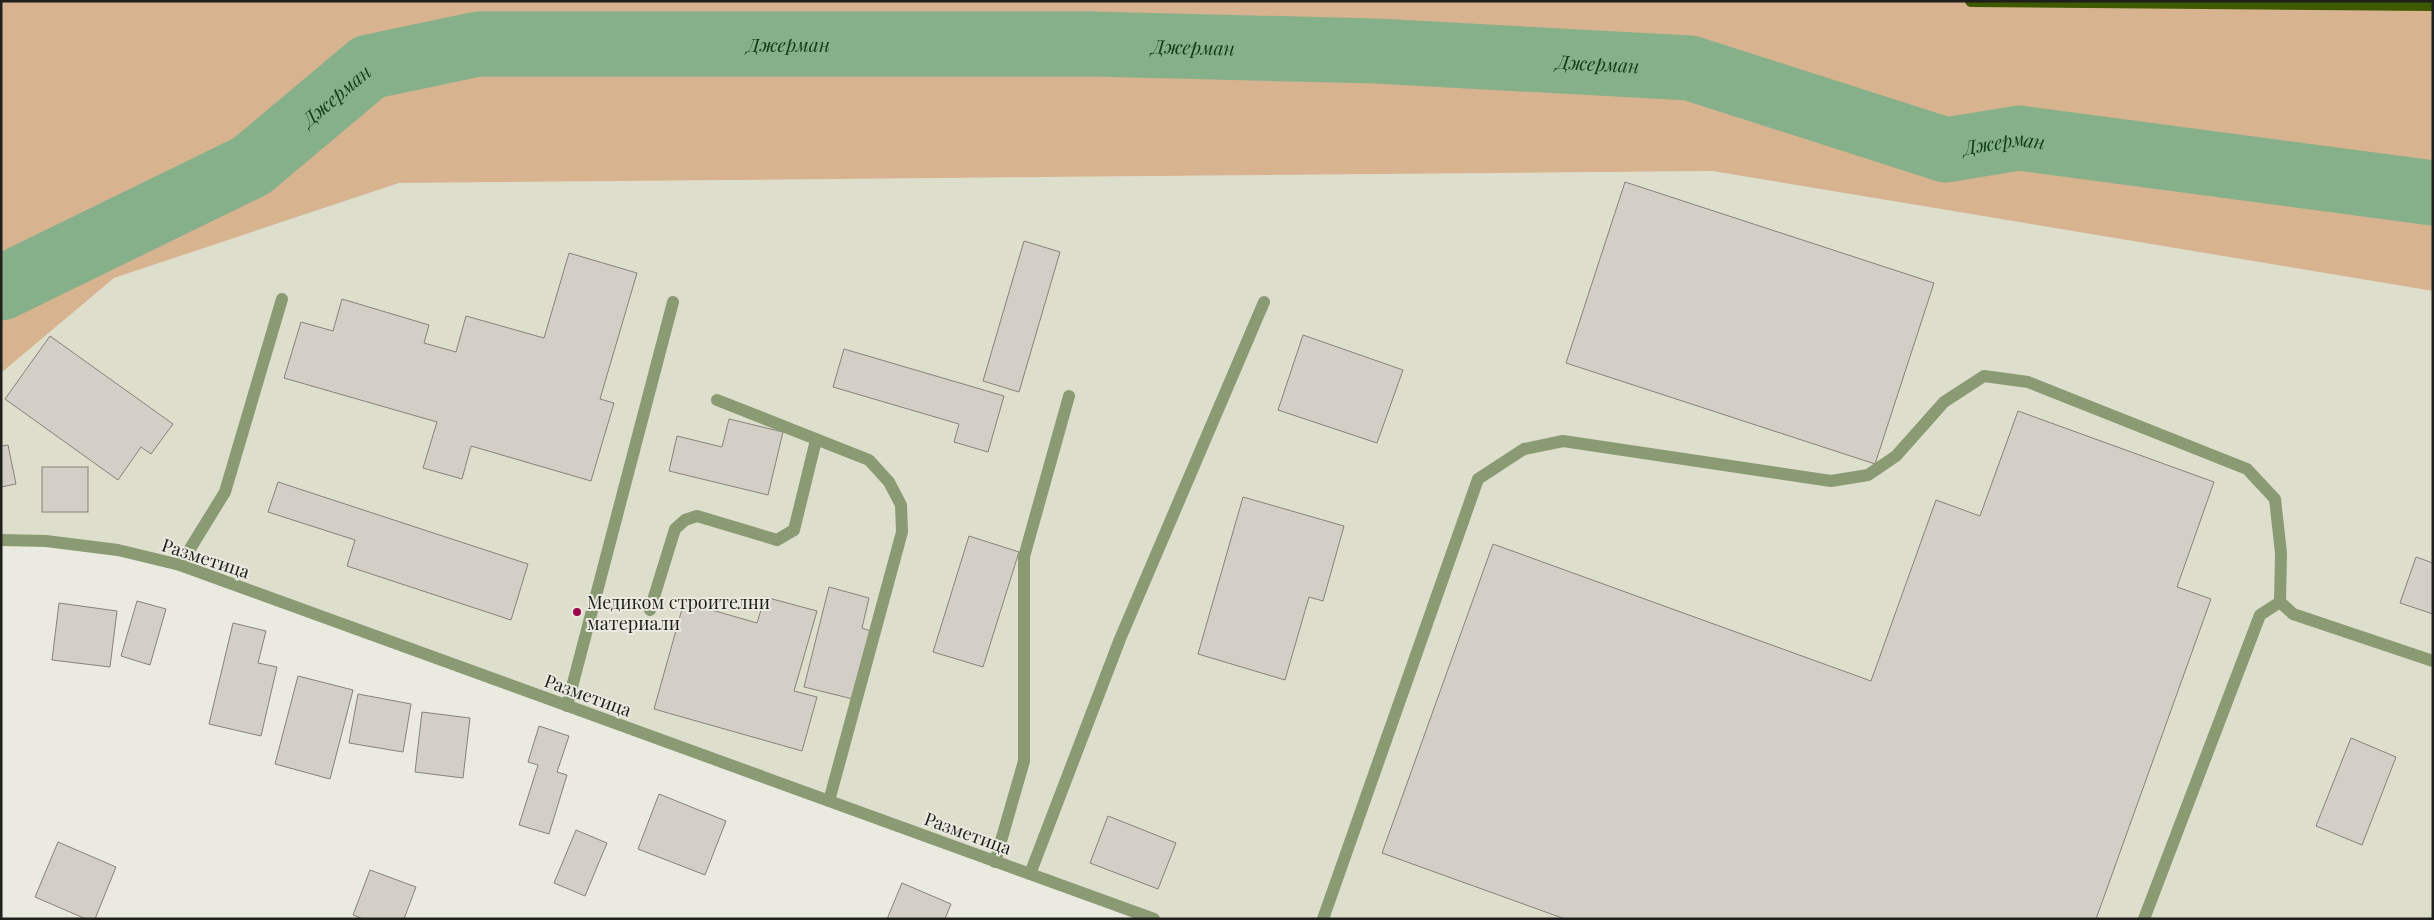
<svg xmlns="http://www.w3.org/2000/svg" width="2434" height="920" font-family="'Playfair Display',serif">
	<rect width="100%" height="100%" fill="#eaeae0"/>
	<path fill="#dedecd" d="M1712,171L2433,291V919H1154L180,565L1,540V373L114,278L399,183Z"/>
	<path fill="#d7b390" d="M1,1H2114L2433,5V291L1712,171L399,183L114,278L1,373Z"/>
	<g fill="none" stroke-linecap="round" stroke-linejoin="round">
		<path stroke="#86b08a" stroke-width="65" id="s1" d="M1,288L251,166L369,67L478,44H1093L1376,51L1690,68L1946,150L2019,138L2433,193"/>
	</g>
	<g fill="#d3cfc7" stroke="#86827a">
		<path d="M1625,182L1934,283L1875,464L1566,363Z"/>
		<path d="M1024,241L1060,252L1019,392L983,381Z"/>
		<path d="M569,253L637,273L600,399L614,403L591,481L471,446L462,479L423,468L437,422L284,378L301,322L333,331L342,299L429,325L424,343L456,352L466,316L544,338Z"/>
		<path d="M1303,335L1403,370L1377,443L1278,410Z"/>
		<path d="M50,336L173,424L151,454L141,447L118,480L5,399Z"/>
		<path d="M844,349L1004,396L988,452L954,442L959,424L833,387Z"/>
		<path d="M2018,411L2214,482L2177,587L2211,599L2096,919H1565L1382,853L1493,544L1871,681L1936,500L1980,516Z"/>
		<path d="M729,419L783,432L768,495L669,471L677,436L722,447Z"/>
		<path d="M8,445L16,484L1,487V446Z"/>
		<rect x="42" y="467" width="46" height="45"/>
		<path d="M278,482L528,564L511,620L347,566L355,540L268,512Z"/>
		<path d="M1243,497L1344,526L1323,601L1309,597L1285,680L1198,654Z"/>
		<path d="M969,536L1019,552L983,667L933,652Z"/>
		<path d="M2416,557L2433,563V614L2400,603Z"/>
		<path d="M829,587L869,598L862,628L871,631L853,699L804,687Z"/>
		<path d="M765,597L817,611L794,691L817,697L802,751L654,709L684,602L757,623Z"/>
		<path d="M137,601L166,609L150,665L121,656Z"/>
		<path d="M59,603L117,611L110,667L52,660Z"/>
		<path d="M233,623L266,631L258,663L277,667L261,736L209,724Z"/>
		<path d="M298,676L353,690L330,779L275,764Z"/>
		<path d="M358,694L411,704L403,752L349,743Z"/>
		<path d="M422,712L470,718L463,778L415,772Z"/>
		<path d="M539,726L569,736L557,772L567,775L549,834L519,825L538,765L528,762Z"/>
		<path d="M2351,738L2396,757L2362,845L2316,826Z"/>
		<path d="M659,794L726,821L705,875L638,849Z"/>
		<path d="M1108,816L1176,843L1158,889L1090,863Z"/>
		<path d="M576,830L607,843L585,896L554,883Z"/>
		<path d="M58,842L116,867L95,919H86L35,897Z"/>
		<path d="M370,870L416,887L404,919H363L353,915Z"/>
		<path d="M902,883L951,904L945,919H887Z"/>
	</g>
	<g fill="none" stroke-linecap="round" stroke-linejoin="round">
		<g stroke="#8a9b74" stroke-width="12">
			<path d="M717,400L869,460L889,482L901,505L902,532L829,801"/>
			<path d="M180,565L225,492L282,299"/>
			<path d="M650,610L675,529L685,520L697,516L777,540L794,530L816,440"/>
			<path d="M567,706L673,302"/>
			<path d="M995,862L1024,761V557L1069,396"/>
			<path d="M1030,874L1120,639L1264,302"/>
			<path d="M1323,919L1478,479L1524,449L1563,441L1831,481L1868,475L1896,456L1944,402L1984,376L2028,382L2247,469L2275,499L2281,553L2280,602L2293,614L2433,661"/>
			<path d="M2144,919L2260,615L2280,602"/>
		</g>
		<path stroke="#8a9b74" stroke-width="12" d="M1,540L46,541L118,550L180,565L1154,919"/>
		<path stroke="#3f5900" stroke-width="12" d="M1971,1L2433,5"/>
	</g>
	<circle fill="#9e0248" stroke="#eaeae0" stroke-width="2" cx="577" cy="612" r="5"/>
	<g text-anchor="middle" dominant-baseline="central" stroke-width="4" stroke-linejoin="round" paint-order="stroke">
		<g font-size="18" fill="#1f1f1c" stroke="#eaeae0">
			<text transform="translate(206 558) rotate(18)">Разметица</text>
			<text transform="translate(588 695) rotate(20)">Разметица</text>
			<text transform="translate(968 833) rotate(20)">Разметица</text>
		</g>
		<g font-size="18" fill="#1f1f1c" stroke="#eaeae0" text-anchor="start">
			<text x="587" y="602">Медиком строителни<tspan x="587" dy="21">материали</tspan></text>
		</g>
		<g font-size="19" font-style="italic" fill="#0f3d18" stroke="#eaeae0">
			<text stroke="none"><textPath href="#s1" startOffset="854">Джерман</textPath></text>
			<text stroke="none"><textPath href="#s1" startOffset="1259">Джерман</textPath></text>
			<text stroke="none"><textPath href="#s1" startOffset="1664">Джерман</textPath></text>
			<text stroke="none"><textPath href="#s1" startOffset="389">Джерман</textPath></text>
			<text stroke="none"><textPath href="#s1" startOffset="2084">Джерман</textPath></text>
		</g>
	</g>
	<rect width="2434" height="920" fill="none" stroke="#1f1f1c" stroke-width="5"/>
</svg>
